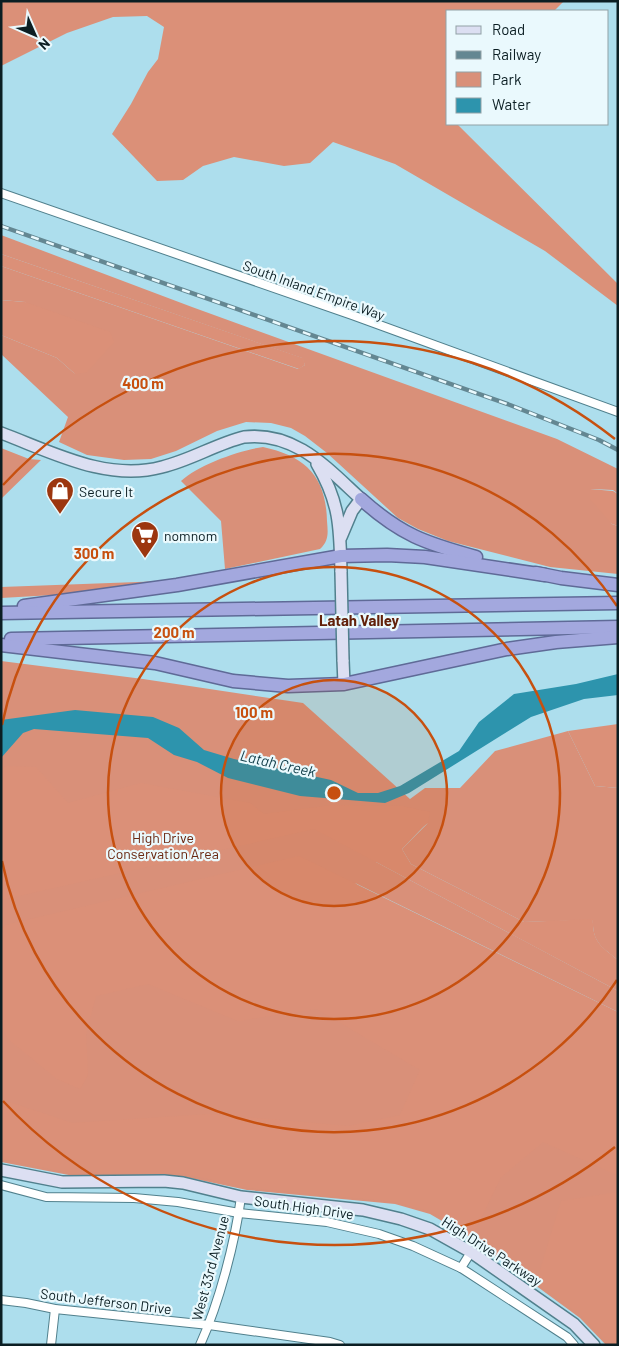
<svg xmlns="http://www.w3.org/2000/svg" width="619" height="1346" font-family="Barlow,sans-serif">
	<rect width="100%" height="100%" fill="#addeed"/>
	<g fill="#d99079">
		<path d="M1,235L192,307L557,439L618,469V494L613,490L590,489L612,524L618,526V574L550,567L448,541L418,529L398,518L327,453L305,436L291,428L271,423L246,422L217,431L176,451L151,459L124,460L87,455L59,442L68,417L1,354V335L57,358L75,374L25,302L1,300V266L298,369L305,365L302,358L1,254Z"/>
		<path d="M263,447C305,456 326,476 327,521C328,533 329,541 320,549L225,569L221,521L181,481C198,465 240,450 263,447Z"/>
		<path d="M1,448L29,459L41,460L1,499Z"/>
		<path d="M165,581L89,593L1,598V587Z"/>
		<path d="M1,661L143,679L303,703L410,799L425,788H460L495,751L568,731L595,786L618,788V960C602,947 592,942 593,920L524,922L411,864L402,849L428,823L376,862L618,991V1012L355,883L618,1103V1345H606L580,1318L471,1238L430,1214L395,1204L247,1190L181,1176H74L1,1162Z"/>
	</g>
	<g fill="#db9078">
		<path d="M1,1H564L554,11H448V124H457L618,284V306L545,251L395,164L333,142L310,163L284,166L234,157L203,166L183,180L157,181L112,134L131,104L148,72L158,59L164,27L147,16L113,17L67,33L1,66Z"/>
		<path d="M1,254L303,358L305,365L299,369L1,266Z"/>
		<path d="M1,300L25,302L110,332L114,342L87,372L75,374L57,358L1,335Z"/>
		<path d="M590,489L613,491L618,494V526L612,524L590,499Z"/>
		<path d="M618,724V788L595,786L568,731Z"/>
		<path d="M6,766L36,767L68,803L141,783L250,803L264,814L332,805L402,806L430,812L428,822L402,849L411,864L524,922L593,919C592,942 602,947 618,960V991L314,829L1,900V770Z"/>
		<path d="M299,856L618,1012V1185L617,1175L543,1142L501,1177L473,1235L431,1212L395,1202L247,1188L181,1173L72,1174L1,1159V1099L72,1123L209,1114L349,1126L400,1115L420,1070L317,1009L238,1021L148,984L96,996L86,1034L88,1075L80,1089L57,1079L8,1039L1,1025V930L5,925Z"/>
		<path d="M618,1192V1345H609L581,1316L536,1283L561,1201Z"/>
	</g>
	<path fill="#2d94ad" d="M618,674V695L584,699L531,717L409,793L385,803L300,796L228,778L197,762L174,755L148,738L34,729L23,733L1,758V720L75,710L153,717L179,728L204,750L234,759L331,780L358,793H378L400,786L459,751L479,722L514,694L576,684Z"/>
	<g fill="none" stroke-linecap="round" stroke-linejoin="round">
		<defs>
			<g id="minor">
				<path d="M1,193L352,315L618,412"/>
				<path d="M1,1185L46,1197L134,1198L178,1202L239,1213L327,1222L379,1234L413,1246L461,1268L567,1337L574,1345"/>
				<path d="M461,1268L471,1252"/>
				<path d="M1,1300L26,1303L55,1309L209,1325L330,1342L340,1345"/>
				<path d="M51,1345L55,1309"/>
				<path d="M200,1345C219,1303 235,1243 241,1197"/>
			</g>
			<g id="secondary">
				<path d="M1,433C52,452 107,482 162,467C191,460 216,444 244,437C295,431 327,468 361,499L352,511L341,537"/>
				<path d="M317,464C340,503 340,528 341,572"/>
				<path d="M343,660L344,684"/>
				<path d="M1,1170L62,1182L164,1181L183,1183L241,1197L363,1210L401,1219L430,1229L471,1252L574,1324L594,1345"/>
			</g>
			<g id="trunk">
				<path d="M361,499C401,535 425,543 476,557"/>
				<path d="M536,573L561,578L618,585"/>
				<path d="M24,606L177,585L341,556L387,555L425,557L545,575"/>
				<path d="M1,613L618,603"/>
				<path d="M11,639L618,627"/>
				<path d="M1,645L155,663L233,681L288,686L344,684L507,649L556,642L618,637"/>
			</g>
		</defs>
		<use href="#minor" stroke="#51808d" stroke-width="10"/>
		<use href="#secondary" stroke="#51808d" stroke-width="14"/>
		<use href="#trunk" stroke="#5f6a97" stroke-width="15"/>
		<use href="#minor" stroke="#fff" stroke-width="8"/>
		<use href="#secondary" stroke="#dcdff2" stroke-width="11"/>
		<use href="#trunk" stroke="#a3a8de" stroke-width="12"/>
		<defs>
			<path id="rail" d="M1,226L510,405L599,440L618,450"/>
		</defs>
		<use href="#rail" stroke="#648792" stroke-width="4.5"/>
		<use href="#rail" stroke="#eaf9fd" stroke-width="2.5" stroke-dasharray="8" stroke-linecap="butt"/>
		<defs>
			<path id="secondary-bridge" d="M341,572L343,660"/>
		</defs>
		<use href="#secondary-bridge" stroke="#51808d" stroke-width="14" stroke-linecap="butt"/>
		<use href="#secondary-bridge" stroke="#dcdff2" stroke-width="11"/>
	</g>
	<circle cx="334" cy="793" r="113" fill="#c7500f" fill-opacity=".12"/>
	<g fill="none" stroke="#c7500f" stroke-width="2.5">
		<circle cx="334" cy="793" r="113"/>
		<circle cx="334" cy="793" r="226"/>
		<path d="M617 980A339 339 0 0 1 2 861M2 725A339 339 0 0 1 617 606"/>
		<path d="M615 1147A452 452 0 0 1 3 1101M3 485A452 452 0 0 1 615 439"/>
	</g>
	<defs>
		<symbol id="shop-pin" viewBox="-11 -11 22 30"><path d="M0 17L-7.5 6A9.5 9.5 0 1 1 7.5 6Z" fill="#9c360f" stroke="#eaf9fd"/><path d="M-5-2.5h2.3a2.7 3.5 0 0 1 5.4 0H5L5.5 6h-11ZM-1.5-2.5h3a1.5 2.3 0 0 0-3 0Z" fill="#fff"/></symbol>
		<symbol id="supermarket-pin" viewBox="-11 -11 22 30"><path d="M0 17L-7.5 6A9.5 9.5 0 1 1 7.5 6Z" fill="#9c360f" stroke="#eaf9fd"/><path d="M-6-5.5h2.5l.6 2H6L4.5 2H-2.5L-4.4-4H-6ZM-1.5 3.2a1.3 1.3 0 1 0 .1 0ZM3 3.2a1.3 1.3 0 1 0 .1 0Z" fill="#fff"/></symbol>
	</defs>
	<g fill-rule="evenodd">
		<use href="#shop-pin" x="44" y="475" width="32" height="43"/>
		<use href="#supermarket-pin" x="129" y="519" width="32" height="43"/>
	</g>
	<g text-anchor="middle" dominant-baseline="central" stroke-width="4.5" stroke-linejoin="round" paint-order="stroke">
		<g font-size="14" fill="#0b1e23" stroke="#eaf9fd">
			<text transform="translate(314 290) rotate(20)">South Inland Empire Way</text>
			<text transform="translate(304 1207) rotate(8)">South High Drive</text>
			<text transform="translate(492 1251) rotate(33)">High Drive Parkway</text>
			<text transform="translate(210 1268) rotate(-75)">West 33rd Avenue</text>
			<text transform="translate(106 1301) rotate(7)">South Jefferson Drive</text>
		</g>
		<g font-size="14" fill="#0b1e23" stroke="#eaf9fd" text-anchor="start">
			<text x="79" y="491">Secure It</text>
			<text x="164" y="535">nomnom</text>
		</g>
		<g font-size="14" fill="#6a260f" stroke="#eaf9fd">
			<text x="163" y="837">High Drive<tspan x="163" dy="16">Conservation Area</tspan></text>
		</g>
		<g font-size="15" font-weight="bold" fill="#62210a" stroke="#eaf9fd">
			<text x="359" y="620">Latah Valley</text>
		</g>
		<g font-size="15" font-style="italic" fill="#123e49" stroke="#eaf9fd">
			<text transform="translate(278 763) rotate(13)">Latah Creek</text>
		</g>
	</g>
	<circle cx="334" cy="793" r="8" fill="#c7500f" stroke="#eaf9fd" stroke-width="2.5"/>
	<g font-size="15" text-anchor="middle" font-weight="bold" fill="#c7500f" stroke="#eaf9fd" stroke-width="4.5" stroke-linejoin="round" paint-order="stroke">
		<text x="143" y="389">400 m</text>
		<text x="94" y="559">300 m</text>
		<text x="174" y="638">200 m</text>
		<text x="254" y="718">100 m</text>
	</g>
	<rect width="619" height="1346" fill="none" stroke="#0b1e23" stroke-width="5"/>
	<rect x="446" y="10" width="162" height="115" fill="#eaf9fd" stroke="#91a1a6"/>
	<rect x="456" y="26" width="25" height="8" fill="#dcdff2" stroke="#91a1a6"/>
	<text x="492" y="35" font-size="15" fill="#0b1e23">Road</text>
	<rect x="456" y="51" width="25" height="8" fill="#648792" stroke="#91a1a6"/>
	<text x="492" y="60" font-size="15" fill="#0b1e23">Railway</text>
	<rect x="456" y="72" width="25" height="15" fill="#d99079" stroke="#91a1a6"/>
	<text x="492" y="85" font-size="15" fill="#0b1e23">Park</text>
	<rect x="456" y="98" width="25" height="15" fill="#2d94ad" stroke="#91a1a6"/>
	<text x="492" y="110" font-size="15" fill="#0b1e23">Water</text>
	<g transform="translate(35 35) rotate(135)" stroke="#eaf9fd" stroke-width="4" paint-order="stroke">
	<path d="M0-4L9 19L0 12L-9 19Z" fill="#0b1e23"/>
	<text y="-8" font-size="14" font-weight="bold" text-anchor="middle" fill="#0b1e23">N</text>
	</g>
</svg>
